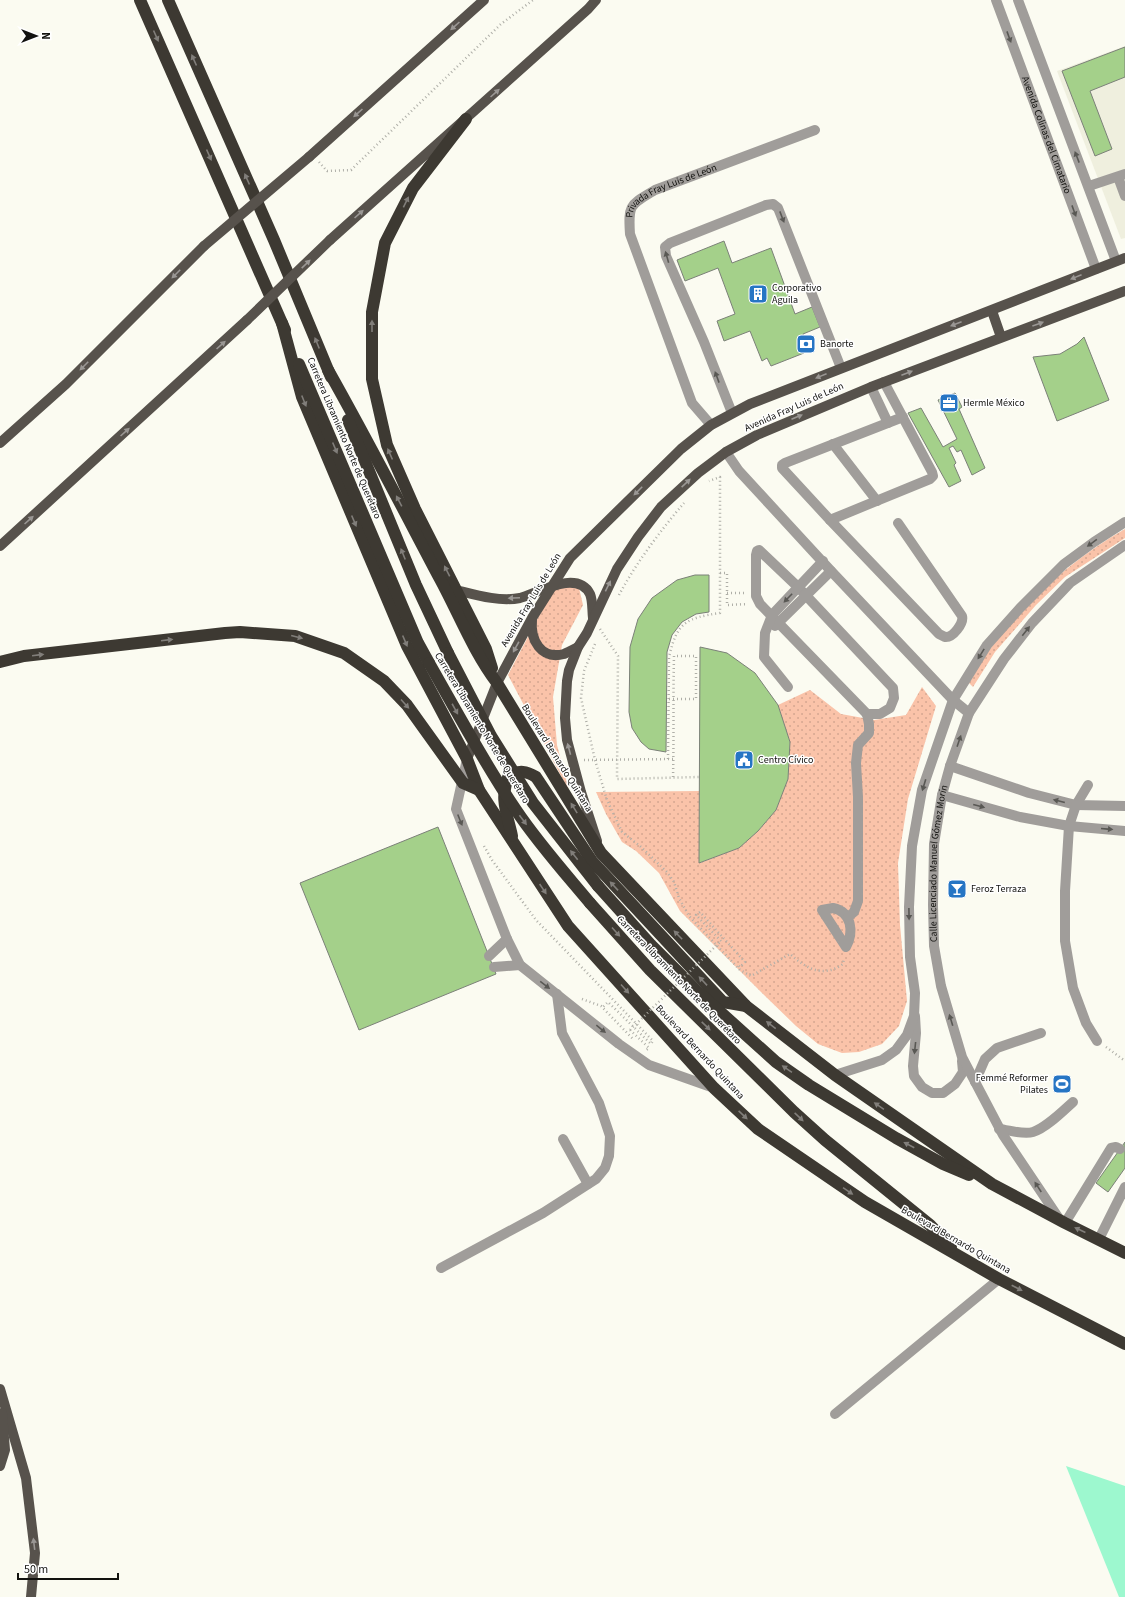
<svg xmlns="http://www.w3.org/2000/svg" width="1125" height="1597" font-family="'Source Sans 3',sans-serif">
	<defs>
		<pattern id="grass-dots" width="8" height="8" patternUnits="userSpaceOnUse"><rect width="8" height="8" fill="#fac3a9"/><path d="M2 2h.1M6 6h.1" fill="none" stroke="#d5a690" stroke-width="1.8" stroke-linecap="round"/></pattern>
	</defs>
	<rect width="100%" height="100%" fill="#fbfbf1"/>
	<path fill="#efefde" d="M1125,46V238L1121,239L1057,71Z"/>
	<g fill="url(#grass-dots)">
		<path d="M1125,529V538L1065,577L1036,605L995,652L973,687L969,683C976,672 982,660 990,649C1027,600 1072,559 1125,529Z"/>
		<path d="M562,585L579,588L583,605L562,645L553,697L557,745L569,791L508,675L553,589Z"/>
		<path d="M922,687L936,706L908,799L898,863L900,925L907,1001L899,1026L882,1044L859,1052L842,1053L818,1044L796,1026L760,991L680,911L659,873L636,851L622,842L606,814L596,792L699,791L700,863L739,848L758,831L776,810L788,779L790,742L778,705L810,690L841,714L874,720L906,715Z"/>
	</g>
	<path fill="#9df8cf" d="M1066,1466L1125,1486V1597H1119Z"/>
	<g fill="#a4d08a" stroke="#7b8078">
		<path d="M1125,47V77L1090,91L1112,149L1095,156L1062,71Z"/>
		<path d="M724,241L732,263L771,248L795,314L812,307L820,327L803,334L806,343L801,345L804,353L771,366L767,358L762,361L750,331L724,341L717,321L735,314L718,268L685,281L677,260Z"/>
		<path d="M1084,337L1109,400L1057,421L1033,357L1060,354L1077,344Z"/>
		<path d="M955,393L962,407L959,409L985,468L972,475L961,450L957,452L953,446L949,448L956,463L954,465L961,481L949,487L908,413L921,408L943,447L957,439L938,400Z"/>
		<path d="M695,575H709V612L696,614L682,622L672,635L667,652L666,752L649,749L641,742L632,728L629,712L630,647L638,619L652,598L677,580Z"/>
		<path d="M700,647L727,653L755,673L778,705L790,742L788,779L776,810L758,831L739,848L699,863Z"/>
		<path d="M438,827L496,974L359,1030L300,883Z"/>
		<path d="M1125,1142V1168L1108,1192L1096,1183Z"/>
	</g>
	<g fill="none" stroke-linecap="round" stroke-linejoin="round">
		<g stroke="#afafa8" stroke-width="2.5" stroke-dasharray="1 3" stroke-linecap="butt">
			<path d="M319,162L327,171L351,170L501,24L533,0"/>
			<path d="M720,573H727V605L748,604"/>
			<path d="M727,593H746"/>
			<path d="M619,595C636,563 661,530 684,503"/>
			<path d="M600,629L618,656L617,779L699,777"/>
			<path d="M595,644L584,671L581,698L595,760L607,800L622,832L640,846L667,872L674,882L679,898L689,916L740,970L751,976L790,954C807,969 823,978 843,964L844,958"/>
			<path d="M669,699H696V656H674C673,696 674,737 673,778"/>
			<path d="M668,759L669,657C677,622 686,618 720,613V477L709,481"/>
			<path d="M584,760L673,759"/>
			<path d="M484,846L492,860L536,920L653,1041L651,1044L608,1002L603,1007"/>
			<path d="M721,941L696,915L700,912L745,962L740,967L738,965"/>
			<path d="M582,999L601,1006L633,1039"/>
			<path d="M630,1030L649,1048L645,1051"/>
			<path d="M1106,1047L1125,1061"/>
		</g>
		<g stroke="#a09d9a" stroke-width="10">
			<path id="s1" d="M996,0L1096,269"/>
			<path d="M1018,0L1116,261"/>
			<path d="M1118,177L1125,196"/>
			<path d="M1089,186L1125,174"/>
			<path d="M871,387L888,423"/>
			<path d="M732,413L704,342L666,256L665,247L670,243L766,205L773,204L778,208L841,368"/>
			<path id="s2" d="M711,425L692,403L630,234C628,204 630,205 655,190L815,130"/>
			<path d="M833,444L877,501"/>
			<path d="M726,452L739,471L831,571L953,700L969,713"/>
			<path d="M830,520L930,479L933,476L932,472L884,382"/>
			<path d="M898,523L962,616C964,623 953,638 945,637C943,636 941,635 939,634L830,520L782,468V465L785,463L903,417"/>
			<path d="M759,550L798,587L893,688L894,698L890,708L880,714H867L760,604L756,596V555L757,551Z"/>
			<path d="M775,626L831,571"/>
			<path d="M788,687L764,657L765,633L772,615L823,561"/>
			<path d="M467,759L456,809L507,939L520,965L619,1044L649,1065L714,1088"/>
			<path d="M950,766L1029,793L1076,805L1125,806"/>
			<path d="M1088,785L1076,805L1069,826L1065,891V941L1073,988L1086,1023L1097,1041"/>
			<path d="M942,795L1020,817L1069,826L1125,831"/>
			<path d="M833,908C852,912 854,932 846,947L822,910Z"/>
			<path d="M848,917L854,912L858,901V797L856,763L858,745L869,733V724L867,714"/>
			<path d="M489,956L507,939"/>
			<path d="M494,967L520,965"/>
			<path d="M915,1016L916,1033L913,1066L914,1076L922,1087L932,1093H943L955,1084L963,1072L962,1061"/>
			<path d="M835,1075L882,1060L896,1050L907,1035L914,1016L915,993L910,957L909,907L912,846L922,790L953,700L987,645L1020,608L1064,564L1094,542L1125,522"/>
			<path d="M975,1082L985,1059L997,1048L1041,1033"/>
			<path d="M999,1129C1009,1130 1023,1135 1033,1132C1046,1128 1063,1111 1073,1102"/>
			<path d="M563,1139L588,1184"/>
			<path id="s3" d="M1060,1220L1003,1135L962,1057L941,986L934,946L933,905L934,844L942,795L950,766L969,713L1004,659L1032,623L1070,583L1125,545"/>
			<path d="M1065,1223L1111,1148L1116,1147L1120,1149"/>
			<path d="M1099,1239L1125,1187"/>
			<path d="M441,1268L543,1213L596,1179L605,1168L609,1156L610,1136L599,1103L562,1033L557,994"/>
			<path d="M835,1414L999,1279"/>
		</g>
		<g stroke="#57524c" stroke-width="10">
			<path d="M309,157L484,0"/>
			<path d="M330,240L588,9L596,0"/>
			<path d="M992,311L1001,337"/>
			<path d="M0,443L66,384L204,246"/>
			<path d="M0,546L247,320"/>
			<path d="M456,590C476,595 499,602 520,598C538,593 577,569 590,594C593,601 592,611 593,618"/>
			<path d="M532,620C530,640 541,660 564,654C569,652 574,649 578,647"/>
			<path d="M467,759L497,683L532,618L570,558L681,449L711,425L750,404L1125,258"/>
			<path d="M597,841L581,792L567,740L565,718L567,681L569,670L578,647L587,633L617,569L638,537L661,507L698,473L726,452L757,435L871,387L1125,291"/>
			<path d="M0,1389L26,1478L35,1553L31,1597"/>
			<path d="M0,1466L5,1450L2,1413"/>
		</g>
		<g stroke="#3d3932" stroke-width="12">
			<path d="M140,0L285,330"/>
			<path d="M168,0L274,240L331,377"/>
			<path d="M466,119L413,188L385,243L372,312V379L387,445L415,509L486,649L492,668"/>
			<path d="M282,323L302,397L407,646L467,759L479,790L568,926L714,1088L758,1129L865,1202L999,1279L1125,1344"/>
			<path d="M299,364L418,643L429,663"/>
			<path d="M328,370C367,439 403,509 440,579C459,614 473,651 497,683L601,853L746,1006L835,1075L992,1184L1065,1223L1125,1253"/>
			<path d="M348,420L416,585L448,653"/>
			<path d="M0,662L24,656L225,633L240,632L295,636L344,653L384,681L407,705L463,783L479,790"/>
			<path d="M512,836C507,813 499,798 509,775C520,770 526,771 536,777L592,861L723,1002L746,1006"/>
			<path d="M598,886L651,945L697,991L776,1062L809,1085L896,1138L943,1164L969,1175"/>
			<path d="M590,903L650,970L794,1112L825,1140L930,1225L951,1247"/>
		</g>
		<path stroke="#afafa8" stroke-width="2.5" stroke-dasharray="1 3" stroke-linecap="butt" d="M630,1030L721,941"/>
		<g stroke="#57524c" stroke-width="10">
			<path d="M204,246L309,157"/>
			<path d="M247,320L330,240"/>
		</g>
		<g stroke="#3d3932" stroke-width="12">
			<path d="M448,653L491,736L533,803L598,886"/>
			<path d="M429,663C457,712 484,763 516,810C538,843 565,873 590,903"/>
		</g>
	</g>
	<defs><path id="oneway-solid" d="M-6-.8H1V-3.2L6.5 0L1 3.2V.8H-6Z"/></defs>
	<g fill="#9a9794">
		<use href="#oneway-solid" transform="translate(455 26) rotate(138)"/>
		<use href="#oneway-solid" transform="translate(495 93) rotate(-42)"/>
		<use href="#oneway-solid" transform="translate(358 113) rotate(138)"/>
		<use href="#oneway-solid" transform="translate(359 214) rotate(-42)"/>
		<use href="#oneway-solid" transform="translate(306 264) rotate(-44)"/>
		<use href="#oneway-solid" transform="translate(176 274) rotate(135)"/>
		<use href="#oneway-solid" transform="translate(1076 277) rotate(158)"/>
		<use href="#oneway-solid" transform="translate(956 324) rotate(159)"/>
		<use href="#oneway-solid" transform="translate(1038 324) rotate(-20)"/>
		<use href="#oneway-solid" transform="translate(221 345) rotate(-42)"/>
		<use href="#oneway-solid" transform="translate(84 366) rotate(135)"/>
		<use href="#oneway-solid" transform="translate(907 373) rotate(-21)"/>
		<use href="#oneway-solid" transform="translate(821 376) rotate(158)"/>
		<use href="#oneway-solid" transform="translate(797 417) rotate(-23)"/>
		<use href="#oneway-solid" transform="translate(125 432) rotate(-42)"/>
		<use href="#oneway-solid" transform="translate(686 483) rotate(-43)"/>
		<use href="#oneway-solid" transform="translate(638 491) rotate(135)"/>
		<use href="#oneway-solid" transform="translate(29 520) rotate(-42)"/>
		<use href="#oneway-solid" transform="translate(608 586) rotate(-64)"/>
		<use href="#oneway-solid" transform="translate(514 598) rotate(177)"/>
		<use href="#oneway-solid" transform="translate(516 647) rotate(119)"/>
		<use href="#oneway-solid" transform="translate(569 749) rotate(-105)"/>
		<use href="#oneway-solid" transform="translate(34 1544) rotate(-97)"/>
	</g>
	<g fill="#817e7a">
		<use href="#oneway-solid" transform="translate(156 36) rotate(66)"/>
		<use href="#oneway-solid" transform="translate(194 60) rotate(-114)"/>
		<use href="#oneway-solid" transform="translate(209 155) rotate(66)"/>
		<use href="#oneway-solid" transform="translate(247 179) rotate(-114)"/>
		<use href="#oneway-solid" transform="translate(406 202) rotate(-64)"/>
		<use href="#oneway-solid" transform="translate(372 326) rotate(-90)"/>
		<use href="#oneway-solid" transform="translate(317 343) rotate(-112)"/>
		<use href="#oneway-solid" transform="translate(304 401) rotate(68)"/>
		<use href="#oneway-solid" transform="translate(335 448) rotate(67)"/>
		<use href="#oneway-solid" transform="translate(390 454) rotate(-114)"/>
		<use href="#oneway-solid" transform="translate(399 501) rotate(-118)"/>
		<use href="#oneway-solid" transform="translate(354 521) rotate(67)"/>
		<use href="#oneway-solid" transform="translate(403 554) rotate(-112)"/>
		<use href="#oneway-solid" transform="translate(447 571) rotate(-117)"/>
		<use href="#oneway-solid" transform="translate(297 637) rotate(14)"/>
		<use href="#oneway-solid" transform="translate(167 640) rotate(-7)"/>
		<use href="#oneway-solid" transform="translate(405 641) rotate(67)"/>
		<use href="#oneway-solid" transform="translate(38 655) rotate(-7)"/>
		<use href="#oneway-solid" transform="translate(405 704) rotate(48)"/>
		<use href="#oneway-solid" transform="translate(455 709) rotate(61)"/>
		<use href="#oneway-solid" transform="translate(574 808) rotate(-122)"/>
		<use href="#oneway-solid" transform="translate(523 820) rotate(53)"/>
		<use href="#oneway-solid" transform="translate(574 855) rotate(-128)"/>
		<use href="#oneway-solid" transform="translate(614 886) rotate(-133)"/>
		<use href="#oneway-solid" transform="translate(543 889) rotate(56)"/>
		<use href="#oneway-solid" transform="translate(616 932) rotate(48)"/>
		<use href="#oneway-solid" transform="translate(678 935) rotate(-134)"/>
		<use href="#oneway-solid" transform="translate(703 981) rotate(-133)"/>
		<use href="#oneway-solid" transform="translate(625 989) rotate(48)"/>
		<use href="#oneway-solid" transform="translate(771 1025) rotate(-142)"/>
		<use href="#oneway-solid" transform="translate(706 1026) rotate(44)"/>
		<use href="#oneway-solid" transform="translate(787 1069) rotate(-146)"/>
		<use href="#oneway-solid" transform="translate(879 1106) rotate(-145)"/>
		<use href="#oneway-solid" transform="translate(743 1115) rotate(43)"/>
		<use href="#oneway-solid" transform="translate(799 1117) rotate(43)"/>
		<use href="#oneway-solid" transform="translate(909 1145) rotate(-152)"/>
		<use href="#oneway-solid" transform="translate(848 1191) rotate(34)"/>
		<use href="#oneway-solid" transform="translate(1080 1230) rotate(-155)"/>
		<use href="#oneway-solid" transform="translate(1017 1288) rotate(27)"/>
	</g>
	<g fill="#595854">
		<use href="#oneway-solid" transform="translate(1009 37) rotate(70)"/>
		<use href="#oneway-solid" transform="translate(1077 157) rotate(-111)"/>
		<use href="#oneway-solid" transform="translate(1074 211) rotate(70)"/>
		<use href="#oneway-solid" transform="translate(782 217) rotate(69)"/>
		<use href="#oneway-solid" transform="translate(667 257) rotate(-106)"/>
		<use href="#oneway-solid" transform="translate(717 377) rotate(-110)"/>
		<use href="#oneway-solid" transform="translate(1092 543) rotate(144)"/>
		<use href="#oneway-solid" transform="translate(788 598) rotate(134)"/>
		<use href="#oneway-solid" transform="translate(1026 631) rotate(-52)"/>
		<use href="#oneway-solid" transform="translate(981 654) rotate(122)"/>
		<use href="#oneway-solid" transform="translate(959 741) rotate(-71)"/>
		<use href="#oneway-solid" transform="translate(924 785) rotate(107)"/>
		<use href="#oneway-solid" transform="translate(1059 801) rotate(-166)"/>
		<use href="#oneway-solid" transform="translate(979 806) rotate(15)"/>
		<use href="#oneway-solid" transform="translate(460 820) rotate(68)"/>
		<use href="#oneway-solid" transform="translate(1107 829) rotate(5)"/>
		<use href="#oneway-solid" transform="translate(909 914) rotate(89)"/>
		<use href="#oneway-solid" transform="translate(545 985) rotate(37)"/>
		<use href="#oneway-solid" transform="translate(951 1020) rotate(-107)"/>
		<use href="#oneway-solid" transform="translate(601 1029) rotate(39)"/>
		<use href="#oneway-solid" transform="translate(915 1048) rotate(96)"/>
		<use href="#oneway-solid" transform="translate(1038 1187) rotate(-123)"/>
	</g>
	<defs>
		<symbol id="building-square" viewBox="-11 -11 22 22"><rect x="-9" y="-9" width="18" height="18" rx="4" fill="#2675c4" stroke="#fff"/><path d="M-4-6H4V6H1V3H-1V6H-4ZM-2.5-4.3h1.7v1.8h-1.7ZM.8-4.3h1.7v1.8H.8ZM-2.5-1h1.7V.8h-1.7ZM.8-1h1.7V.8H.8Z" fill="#fff"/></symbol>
		<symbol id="bank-square" viewBox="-11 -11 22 22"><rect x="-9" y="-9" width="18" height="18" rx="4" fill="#2675c4" stroke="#fff"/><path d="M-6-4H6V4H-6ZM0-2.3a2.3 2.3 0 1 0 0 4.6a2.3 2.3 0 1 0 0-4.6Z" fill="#fff"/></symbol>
		<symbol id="office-square" viewBox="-11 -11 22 22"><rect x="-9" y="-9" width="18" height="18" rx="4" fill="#2675c4" stroke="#fff"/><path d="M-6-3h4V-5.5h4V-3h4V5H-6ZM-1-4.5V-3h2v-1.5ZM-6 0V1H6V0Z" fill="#fff"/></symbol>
		<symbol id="civic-square" viewBox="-11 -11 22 22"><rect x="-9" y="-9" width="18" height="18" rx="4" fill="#2675c4" stroke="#fff"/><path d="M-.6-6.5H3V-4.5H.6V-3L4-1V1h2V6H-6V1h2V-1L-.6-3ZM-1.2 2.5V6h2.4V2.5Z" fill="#fff"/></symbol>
		<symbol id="bar-square" viewBox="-11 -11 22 22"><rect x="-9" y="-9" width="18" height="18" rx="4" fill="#2675c4" stroke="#fff"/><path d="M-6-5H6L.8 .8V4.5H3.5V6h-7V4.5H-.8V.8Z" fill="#fff"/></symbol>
		<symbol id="stadium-square" viewBox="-11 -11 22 22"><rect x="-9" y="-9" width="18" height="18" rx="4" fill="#2675c4" stroke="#fff"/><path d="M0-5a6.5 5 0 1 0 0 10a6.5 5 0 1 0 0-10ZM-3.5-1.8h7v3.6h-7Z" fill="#fff"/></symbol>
	</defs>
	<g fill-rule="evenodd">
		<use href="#building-square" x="747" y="283" width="22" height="22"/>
		<use href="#bank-square" x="795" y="333" width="22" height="22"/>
		<use href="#office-square" x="938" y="392" width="22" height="22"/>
		<use href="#civic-square" x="733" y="749" width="22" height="22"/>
		<use href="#bar-square" x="946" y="878" width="22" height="22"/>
		<use href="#stadium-square" x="1051" y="1073" width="22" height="22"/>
	</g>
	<g text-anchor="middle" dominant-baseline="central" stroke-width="3" stroke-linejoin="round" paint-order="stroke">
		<g font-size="10" fill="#12120f" stroke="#fff">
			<text stroke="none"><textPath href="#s1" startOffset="144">Avenida Colinas del Cimatario</textPath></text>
			<text stroke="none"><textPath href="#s2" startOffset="278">Privada Fray Luis de León</textPath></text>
			<text transform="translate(794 407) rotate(-24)">Avenida Fray Luis de León</text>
			<text transform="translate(344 438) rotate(67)">Carretera Libramiento Norte de Querétaro</text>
			<text transform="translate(531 600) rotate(-59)">Avenida Fray Luis de León</text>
			<text transform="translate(482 728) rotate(59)">Carretera Libramiento Norte de Querétaro</text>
			<text transform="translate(557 758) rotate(58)">Boulevard Bernardo Quintana</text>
			<text stroke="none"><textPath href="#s3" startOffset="388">Calle Licenciado Manuel Gómez Morín</textPath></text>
			<text transform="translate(679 980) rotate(46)">Carretera Libramiento Norte de Querétaro</text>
			<text transform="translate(700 1052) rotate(47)">Boulevard Bernardo Quintana</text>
			<text transform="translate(956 1240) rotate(30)">Boulevard Bernardo Quintana</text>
		</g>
		<g font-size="10" fill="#12120f" stroke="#fff" text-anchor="start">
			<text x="772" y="288">Corporativo<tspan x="772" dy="12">Aguila</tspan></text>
			<text x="820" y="344">Banorte</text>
			<text x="963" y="403">Hermle México</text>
			<text x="758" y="760">Centro Cívico</text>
			<text x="971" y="889">Feroz Terraza</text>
			<text x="1048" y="1078" text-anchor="end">Femmé Reformer<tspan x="1048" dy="12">Pilates</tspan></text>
		</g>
	</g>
	<g transform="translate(36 36) rotate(90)" stroke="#ffffff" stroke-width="3" paint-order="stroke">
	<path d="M0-3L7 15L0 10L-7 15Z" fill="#12120f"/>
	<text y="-6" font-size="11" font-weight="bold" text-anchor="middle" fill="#12120f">N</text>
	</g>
	<path d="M18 1573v6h100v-6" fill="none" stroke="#12120f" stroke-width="2"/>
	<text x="24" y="1573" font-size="12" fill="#12120f" stroke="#ffffff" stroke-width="3" paint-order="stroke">50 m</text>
</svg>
